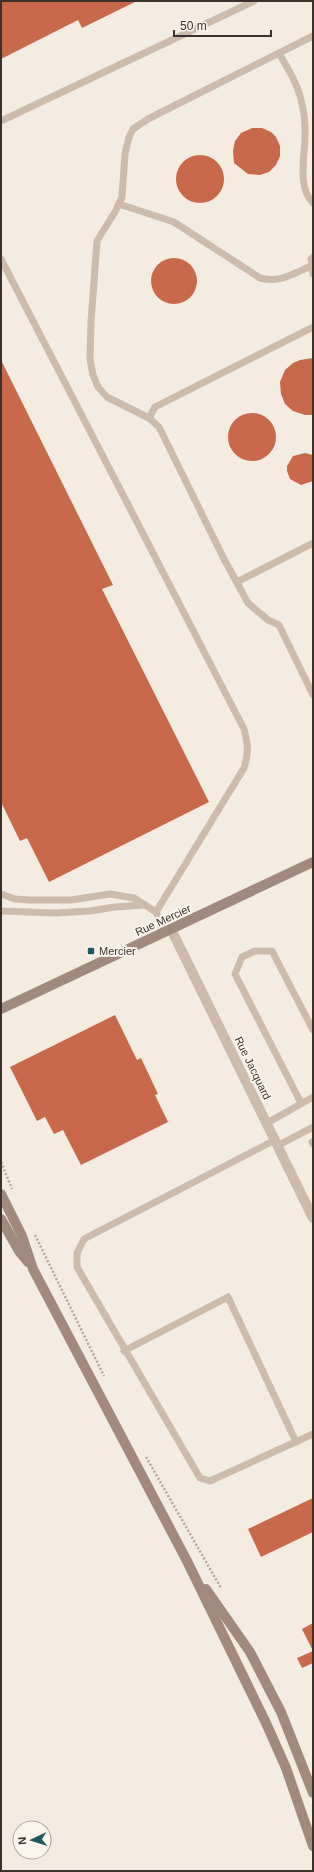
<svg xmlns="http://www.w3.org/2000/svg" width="314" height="1872" font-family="Helvetica,sans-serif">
	<rect width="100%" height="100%" fill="#f4ebe1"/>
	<g fill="#c8694b">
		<path d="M1,1H137L82,28L78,20L1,59Z"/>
		<path d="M252,128H262L271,132L276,137L280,146V156L276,165L269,172L260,175L248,174L234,163L233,151L235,141L241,133Z"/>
		<circle cx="200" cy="179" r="24"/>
		<circle cx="174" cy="281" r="23"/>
		<path d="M313,358V415H305L293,411L285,404L281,394L280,382L285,370L293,363L300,360Z"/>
		<path d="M1,360L113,585L102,589L209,802L49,882L27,838L20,841L1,802Z"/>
		<circle cx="252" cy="437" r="24"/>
		<path d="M305,453L313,455V481L301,485L290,479L287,471V466L293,456Z"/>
		<path d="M115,1015L137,1060L141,1058L158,1094L155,1095L168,1122L81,1165L63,1130L54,1134L45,1117L37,1121L10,1067Z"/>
		<path d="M313,1498V1532L261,1557L248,1529Z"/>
		<path d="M313,1623V1663L302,1668L297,1658L313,1651L302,1629Z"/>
	</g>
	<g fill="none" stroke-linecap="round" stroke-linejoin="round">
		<g stroke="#b9a596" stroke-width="2.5" stroke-dasharray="2 2" stroke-linecap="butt">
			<path d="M1,1162L12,1189"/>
			<path d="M35,1235L104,1376"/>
			<path d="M146,1457L221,1588"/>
		</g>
		<g stroke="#cdbbac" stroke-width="7">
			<path d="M313,36L148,119L133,129L129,137L125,154L122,197L115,212L97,241L91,322L90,359L93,375L98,387L107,397L149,418L159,427L224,559L248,603L268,620L279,625L313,695"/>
			<path d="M279,53C288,69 299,86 302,104C304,112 305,122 305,131C306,153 296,186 313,203"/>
			<path d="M1,121L254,1"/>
			<path d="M119,204L174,222L260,278C280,283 293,274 311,266"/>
			<path d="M313,257L311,259L313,274"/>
			<path d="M1,259L244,729C248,745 249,752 244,768L156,912"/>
			<path d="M149,418L155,407L313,327"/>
			<path d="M237,582L313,543"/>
			<path d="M1,894L15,899L30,900H71L110,894L134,898L156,912L165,932"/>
			<path d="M1,911L55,913L90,911L115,907L144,905"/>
			<path d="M301,1103L235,974L242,957L255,951H272L313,1030"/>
			<path d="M267,1123L313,1097"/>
			<path d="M275,1140L84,1239L77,1253V1267L200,1478L210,1481L313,1434"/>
			<path d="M312,1142L313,1144"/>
			<path d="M277,1146L313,1127"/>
			<path d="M124,1351L228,1297L296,1442"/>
		</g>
		<path stroke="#cdbbac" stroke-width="10" d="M171,929L313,1218"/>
		<g stroke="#a18a7d" stroke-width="10">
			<path d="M1,1009L313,862"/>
			<path d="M1,1194L22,1236L33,1269L187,1561L266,1723L286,1768L313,1846"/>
			<path d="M1,1219L19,1251L28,1262"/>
			<path d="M206,1589L250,1652L281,1712L313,1793"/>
		</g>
	</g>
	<rect fill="#1f5a5e" stroke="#fbf5ee" stroke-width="1.5" x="87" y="947" width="8" height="8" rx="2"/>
	<g text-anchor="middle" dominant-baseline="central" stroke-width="4" stroke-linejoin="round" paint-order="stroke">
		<g font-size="11" fill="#3b302b" stroke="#fbf5ee">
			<text transform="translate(163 920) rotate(-25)">Rue Mercier</text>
			<text transform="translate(253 1068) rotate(64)">Rue Jacquard</text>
		</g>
		<g font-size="11" fill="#3b302b" stroke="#fbf5ee" text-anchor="start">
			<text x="99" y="951">Mercier</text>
		</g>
	</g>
	<rect width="314" height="1872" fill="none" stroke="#3b302b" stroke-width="4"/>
	<g transform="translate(32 1840) rotate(266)"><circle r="19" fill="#fbf5ee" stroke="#aea6a0"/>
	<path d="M0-3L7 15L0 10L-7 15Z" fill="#1f5a5e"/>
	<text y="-6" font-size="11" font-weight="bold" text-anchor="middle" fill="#3b302b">N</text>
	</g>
	<path d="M174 30v6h97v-6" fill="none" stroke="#3b302b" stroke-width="2"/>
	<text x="180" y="30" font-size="12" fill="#3b302b" stroke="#fbf5ee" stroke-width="3" paint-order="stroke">50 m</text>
</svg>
